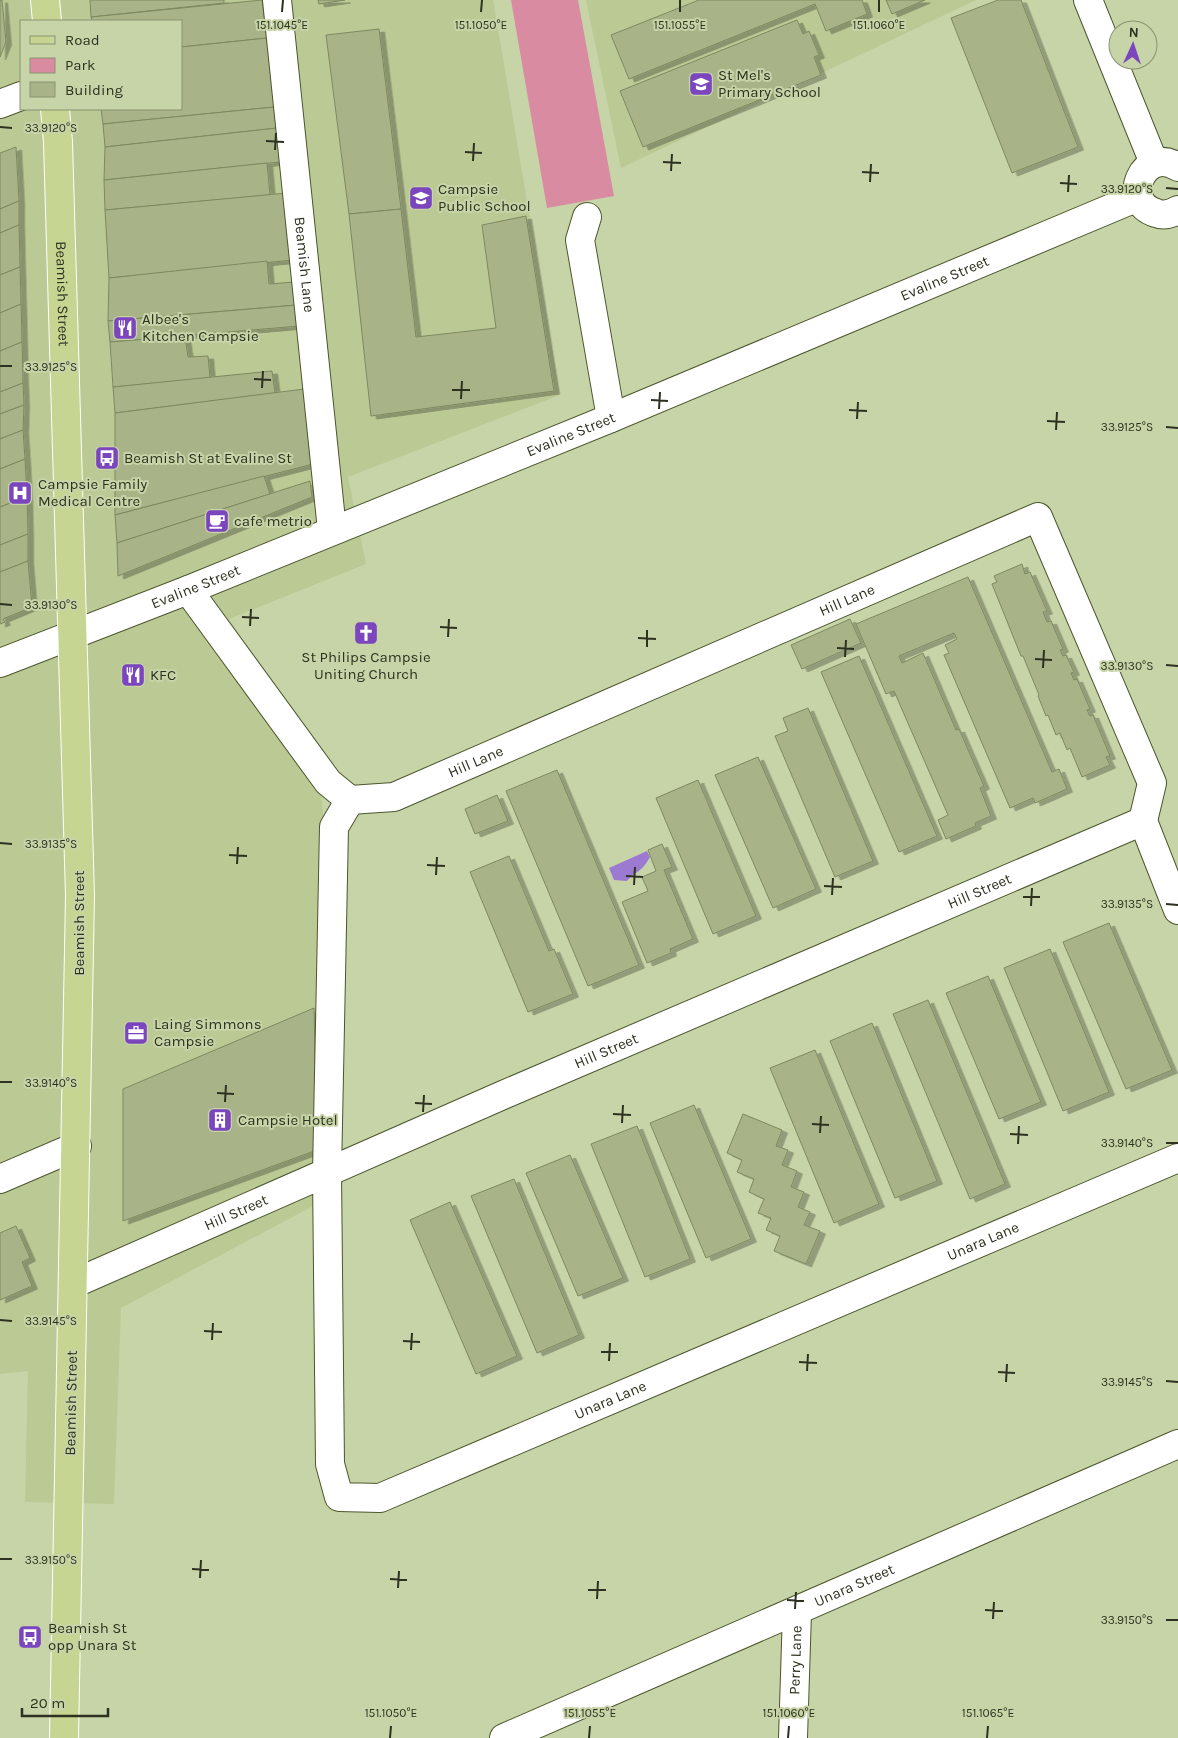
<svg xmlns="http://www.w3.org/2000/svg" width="1178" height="1738" font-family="Karla,sans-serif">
	<defs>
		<filter id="shadow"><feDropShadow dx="5.5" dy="3" stdDeviation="0" flood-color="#0004"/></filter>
	</defs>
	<rect width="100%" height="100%" fill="#c7d4a7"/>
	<g fill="#bbc995" fill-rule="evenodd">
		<path d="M0,0H493L560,395L348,477L366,564L229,619L317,752L323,814L315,1205L121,1308L114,1504L25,1502L28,1371L0,1374ZM21,21H181V109H21Z"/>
		<path d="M586,0H976L621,168Z"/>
	</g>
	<path fill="#d98ba2" d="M511,0H578L614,196L547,208Z"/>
	<path fill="#9c7ad2" d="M647,851L650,857C641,873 637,870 627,881L614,880L609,868Z"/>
	<g fill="#a8b488" stroke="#7d895f" filter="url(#shadow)">
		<path d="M0,0H2L6,42L0,57Z"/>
		<path d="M90,0H224V3L91,17Z"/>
		<path d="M262,0L267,38L181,47V21H92L91,17Z"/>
		<path d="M318,0H345L319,4Z"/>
		<path d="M699,0H862L867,14L826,31L815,4L629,79L611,35Z"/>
		<path d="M886,0H925L892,14Z"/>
		<path d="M998,0H1021L1078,147L1012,173L951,18Z"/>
		<path d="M797,20L803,34L809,31L819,55L814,57L821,75L643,147L620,91Z"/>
		<path d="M379,29L401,209L349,214L326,35Z"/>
		<path d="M267,38L274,107L103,124L101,109H181V47Z"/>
		<path d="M274,107L277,128L105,147L103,124Z"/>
		<path d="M277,128L280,162L104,180L105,147Z"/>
		<path d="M16,147L19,201L0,209V153Z"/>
		<path d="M267,163L270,195L105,210L104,180Z"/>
		<path d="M287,193L293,260L109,278L105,210Z"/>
		<path d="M19,201V225L0,233V209Z"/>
		<path d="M401,209L416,337L496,328L482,225L526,216L554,391L371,416L349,214Z"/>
		<path d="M19,225L20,267L0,275V233Z"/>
		<path d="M267,261L269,284L294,282L297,305L108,321L109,278Z"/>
		<path d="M20,267L21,304L0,313V275Z"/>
		<path d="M21,304L22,342L0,351V313Z"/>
		<path d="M297,305L299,326L110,342L108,321Z"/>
		<path d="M185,336L188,357L208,356L210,378L113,387L110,342Z"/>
		<path d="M22,342L23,383L0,392V351Z"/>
		<path d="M272,371L275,393L115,413L113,387Z"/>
		<path d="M23,383L24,405L0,414V392Z"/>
		<path d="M304,389L313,464L115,515V413Z"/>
		<path d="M24,405L23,430L0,439V414Z"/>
		<path d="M23,430L25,459L0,469V439Z"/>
		<path d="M25,459L27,497L0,507V469Z"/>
		<path d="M264,476L270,494L117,543L115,515Z"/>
		<path d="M310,481L312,497L118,576L117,543Z"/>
		<path d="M27,497L28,534L0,545V507Z"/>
		<path d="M28,534V561L0,572V545Z"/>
		<path d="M28,561L32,607L3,619L5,622L0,624V572Z"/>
		<path d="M1022,564L1025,574L1030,572L1047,611L1043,612L1047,622L1051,621L1063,649L1060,650L1063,656L1066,655L1074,672L1071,673L1074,680L1077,679L1090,709L1087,710L1090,716L1093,715L1110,756L1106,757L1110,765L1082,777L1070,748L1067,750L1060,733L1056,735L1048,715L1046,716L1038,696L1039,695L1023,656H1021L992,584L997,582L994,576Z"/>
		<path d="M968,577L1052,772L1059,769L1067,789L1035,803L1033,798L1010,808L944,655L949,653L945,645L957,639L954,633L899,656L902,663L923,653L956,730L959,729L984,786L980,788L991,816L975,823L976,826L946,839L938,820L948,815L894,691L886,694L856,624Z"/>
		<path d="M850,619L861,643L802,669L791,645Z"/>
		<path d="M859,656L937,836L899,852L821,672Z"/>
		<path d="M808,708L873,861L835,877L775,736L788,731L783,718Z"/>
		<path d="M758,757L816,889L773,908L715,775Z"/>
		<path d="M557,770L639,965L588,986L506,791Z"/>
		<path d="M698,780L756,916L713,934L656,798Z"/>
		<path d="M497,795L508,821L475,834L465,809Z"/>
		<path d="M662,844L672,867L664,870L693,939L670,949L671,953L647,963L622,902L648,891L642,877L656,871L648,850Z"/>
		<path d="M509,856L549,951L554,949L573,994L528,1012L470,872Z"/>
		<path d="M1109,923L1172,1070L1126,1089L1063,942Z"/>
		<path d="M1050,949L1109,1092L1063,1111L1004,968Z"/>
		<path d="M988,976L1041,1102L999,1119L946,993Z"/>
		<path d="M928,1000L1005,1184L970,1199L893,1014Z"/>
		<path d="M314,1008L317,1150L123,1221V1089Z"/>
		<path d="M872,1023L937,1181L895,1198L830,1041Z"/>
		<path d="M815,1050L879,1204L834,1223L770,1068Z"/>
		<path d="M694,1105L751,1239L706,1258L650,1123Z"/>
		<path d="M743,1114L782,1130L776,1146L788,1150L782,1165L797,1171L791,1187L804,1192L798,1207L810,1212L804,1225L820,1231L806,1264L774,1251L780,1236L766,1230L771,1218L758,1213L764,1199L749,1192L754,1179L737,1172L742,1160L727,1153Z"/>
		<path d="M637,1126L690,1259L645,1277L591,1144Z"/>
		<path d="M570,1155L623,1278L578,1296L526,1173Z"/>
		<path d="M514,1179L579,1335L537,1353L471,1196Z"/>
		<path d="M450,1202L517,1356L476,1374L410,1220Z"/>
		<path d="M16,1226L30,1258L22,1262L32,1286L0,1300V1233Z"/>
	</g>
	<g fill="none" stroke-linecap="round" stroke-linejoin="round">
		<defs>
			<g id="minor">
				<path id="s1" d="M277,0L332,530"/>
				<path d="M1088,0L1154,163"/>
				<path d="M0,104L21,96"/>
				<path d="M1178,167C1144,145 1119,202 1156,213C1163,216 1171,214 1178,210"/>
				<path d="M587,217L580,240L611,418"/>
				<path id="s2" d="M188,590L328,782L350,800L394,797L1038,517L1152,783L1143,821"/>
				<path id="s3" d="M0,663L188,590L611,418L1138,197"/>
				<path id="s4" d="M350,800L334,827L327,1173L330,1464L339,1497L380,1498L1178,1158"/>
				<path d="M1143,821L1178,910"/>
				<path d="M0,1179L77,1146"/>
				<path id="s5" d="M73,1284L503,1095L1143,821"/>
				<path id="s6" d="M504,1738L1178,1444"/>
				<path id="s7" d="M793,1738L797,1612"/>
			</g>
			<g id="major">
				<path d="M45,0L47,21"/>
				<path id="s8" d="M55,109L58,142L80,896L64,1738"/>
			</g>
		</defs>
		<use href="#minor" stroke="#4b562d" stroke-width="30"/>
		<use href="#major" stroke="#fff" stroke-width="30"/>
		<use href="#minor" stroke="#fff" stroke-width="28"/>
		<use href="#major" stroke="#c6d591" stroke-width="28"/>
	</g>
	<path fill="none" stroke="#2d3220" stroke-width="2" d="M282,12L283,0M481,12L482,0M680,12V0M879,12V0M0,127L12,128M266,141L284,142M275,150L276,133M465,152L482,153M473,161L474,143M663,162L681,163M671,171L672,154M862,172L879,173M870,182L871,164M1060,183L1077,184M1166,188L1178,189M1068,192L1069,175M0,366H12M254,379L271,380M262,388L263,371M452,390H470M461,399L462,381M651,400L668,401M659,409L660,392M849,410L867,411M857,419L858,402M1047,421L1065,422M1166,427L1178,428M1056,430L1057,412M0,604L12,605M242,617L259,618M250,626L251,609M440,627L457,628M448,637L449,619M638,638L656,639M647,647V630M837,648L854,649M845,657L846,640M1035,659L1052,660M1166,665L1178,666M1043,668L1044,650M0,843L12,844M229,855L247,856M237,864L238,847M427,865L445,866M436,875L437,857M626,876L643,877M634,885L635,867M824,886L842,887M832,895L833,878M1023,897H1040M1166,904L1178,905M1031,906L1032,888M0,1082H12M217,1093L234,1094M225,1102L226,1085M415,1103L432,1104M423,1112L424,1095M613,1114L631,1115M622,1123L623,1105M812,1124L829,1125M820,1133L821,1116M1010,1134L1028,1135M1166,1143H1178M1018,1144L1019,1126M0,1320L12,1321M204,1331L222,1332M212,1340L213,1323M403,1341L420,1342M411,1350L412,1333M601,1352H618M609,1361L610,1343M799,1362L817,1363M807,1371L808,1354M998,1372L1015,1373M1166,1381L1178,1382M1006,1382L1007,1364M0,1559H12M192,1569L209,1570M200,1578L201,1560M390,1579L407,1580M398,1588L399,1571M588,1590H606M597,1599L598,1581M787,1600L804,1601M795,1609L796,1592M985,1610L1003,1611M993,1619L994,1602M1166,1620H1178M390,1738L391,1726M589,1738L590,1726M788,1738L789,1726M987,1738L988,1726"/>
	<defs>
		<symbol id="school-square" viewBox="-11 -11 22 22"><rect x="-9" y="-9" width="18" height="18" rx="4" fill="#7b46bd" stroke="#c7d4a7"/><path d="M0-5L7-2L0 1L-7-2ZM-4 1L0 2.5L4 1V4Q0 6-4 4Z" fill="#fff"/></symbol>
		<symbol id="restaurant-square" viewBox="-11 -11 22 22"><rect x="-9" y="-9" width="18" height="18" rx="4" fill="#7b46bd" stroke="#c7d4a7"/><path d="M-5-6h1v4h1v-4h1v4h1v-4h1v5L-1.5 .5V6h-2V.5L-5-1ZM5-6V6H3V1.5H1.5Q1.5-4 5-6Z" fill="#fff"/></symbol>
		<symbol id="bus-square" viewBox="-11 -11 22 22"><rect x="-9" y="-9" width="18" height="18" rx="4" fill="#7b46bd" stroke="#c7d4a7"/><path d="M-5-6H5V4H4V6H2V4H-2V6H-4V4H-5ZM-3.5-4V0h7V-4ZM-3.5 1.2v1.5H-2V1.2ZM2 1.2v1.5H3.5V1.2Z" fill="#fff"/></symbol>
		<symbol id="hospital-square" viewBox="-11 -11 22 22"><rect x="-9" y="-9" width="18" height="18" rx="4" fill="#7b46bd" stroke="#c7d4a7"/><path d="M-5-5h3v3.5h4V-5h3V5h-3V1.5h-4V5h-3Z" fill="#fff"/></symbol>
		<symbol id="cafe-square" viewBox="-11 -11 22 22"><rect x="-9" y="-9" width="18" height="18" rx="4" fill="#7b46bd" stroke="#c7d4a7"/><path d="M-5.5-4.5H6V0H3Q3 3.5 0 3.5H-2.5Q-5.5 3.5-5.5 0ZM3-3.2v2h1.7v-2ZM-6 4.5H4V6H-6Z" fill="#fff"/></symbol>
		<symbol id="church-square" viewBox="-11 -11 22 22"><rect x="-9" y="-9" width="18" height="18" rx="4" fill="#7b46bd" stroke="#c7d4a7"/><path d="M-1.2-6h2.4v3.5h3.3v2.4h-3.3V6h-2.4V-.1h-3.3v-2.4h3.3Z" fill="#fff"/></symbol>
		<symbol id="office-square" viewBox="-11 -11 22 22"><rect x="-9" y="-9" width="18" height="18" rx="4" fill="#7b46bd" stroke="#c7d4a7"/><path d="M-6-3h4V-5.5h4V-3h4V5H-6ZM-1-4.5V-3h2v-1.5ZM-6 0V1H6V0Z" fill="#fff"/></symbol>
		<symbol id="building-square" viewBox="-11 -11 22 22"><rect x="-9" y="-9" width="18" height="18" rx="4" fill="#7b46bd" stroke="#c7d4a7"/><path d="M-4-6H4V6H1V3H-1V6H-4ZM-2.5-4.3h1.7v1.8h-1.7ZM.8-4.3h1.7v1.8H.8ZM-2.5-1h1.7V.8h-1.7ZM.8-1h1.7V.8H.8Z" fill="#fff"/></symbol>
	</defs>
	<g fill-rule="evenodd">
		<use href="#school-square" x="687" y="70" width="28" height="28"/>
		<use href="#school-square" x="407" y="184" width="28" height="28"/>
		<use href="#restaurant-square" x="111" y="314" width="28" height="28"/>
		<use href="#bus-square" x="93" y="444" width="28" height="28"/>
		<use href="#hospital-square" x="6" y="479" width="28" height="28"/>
		<use href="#cafe-square" x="203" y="507" width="28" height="28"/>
		<use href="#church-square" x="352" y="619" width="28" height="28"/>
		<use href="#restaurant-square" x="119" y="661" width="28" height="28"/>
		<use href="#office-square" x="122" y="1019" width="28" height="28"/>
		<use href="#building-square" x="206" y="1106" width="28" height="28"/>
		<use href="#bus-square" x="16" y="1623" width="28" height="28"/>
	</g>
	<g text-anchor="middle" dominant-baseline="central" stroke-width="4" stroke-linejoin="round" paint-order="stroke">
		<g font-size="15" fill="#2d3220" stroke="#c7d4a7" text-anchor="start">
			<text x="718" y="75">St Mel's<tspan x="718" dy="17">Primary School</tspan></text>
			<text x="438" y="189">Campsie<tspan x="438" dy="17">Public School</tspan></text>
			<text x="142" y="319">Albee's<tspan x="142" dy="17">Kitchen Campsie</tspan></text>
			<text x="124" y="458">Beamish St at Evaline St</text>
			<text x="38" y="484">Campsie Family<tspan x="38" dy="17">Medical Centre</tspan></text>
			<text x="234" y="521">cafe metrio</text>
			<text x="366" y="657" text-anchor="middle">St Philips Campsie<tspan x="366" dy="17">Uniting Church</tspan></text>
			<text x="150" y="675">KFC</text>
			<text x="154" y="1024">Laing Simmons<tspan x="154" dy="17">Campsie</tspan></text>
			<text x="238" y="1120">Campsie Hotel</text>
			<text x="48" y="1628">Beamish St<tspan x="48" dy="17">opp Unara St</tspan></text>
		</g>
		<g font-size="15" fill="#2d3220" stroke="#c7d4a7">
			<text stroke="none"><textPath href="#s1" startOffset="266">Beamish Lane</textPath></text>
			<text stroke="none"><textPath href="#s3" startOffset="1020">Evaline Street</textPath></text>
			<text stroke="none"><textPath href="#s8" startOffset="185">Beamish Street</textPath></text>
			<text stroke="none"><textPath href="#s3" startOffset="615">Evaline Street</textPath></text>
			<text stroke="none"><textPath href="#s3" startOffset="210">Evaline Street</textPath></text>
			<text stroke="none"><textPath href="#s2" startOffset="804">Hill Lane</textPath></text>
			<text stroke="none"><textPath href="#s2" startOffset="399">Hill Lane</textPath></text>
			<text stroke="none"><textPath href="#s5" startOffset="988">Hill Street</textPath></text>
			<text transform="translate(79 923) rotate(-90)">Beamish Street</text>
			<text stroke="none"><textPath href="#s5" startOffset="582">Hill Street</textPath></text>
			<text stroke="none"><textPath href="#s5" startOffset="178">Hill Street</textPath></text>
			<text stroke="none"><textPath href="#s4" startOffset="1399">Unara Lane</textPath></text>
			<text stroke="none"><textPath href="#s4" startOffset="994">Unara Lane</textPath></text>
			<text transform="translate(71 1403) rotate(-89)">Beamish Street</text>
			<text stroke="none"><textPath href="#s6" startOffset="382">Unara Street</textPath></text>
			<text stroke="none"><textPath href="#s7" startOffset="78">Perry Lane</textPath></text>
		</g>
	</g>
	<g font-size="12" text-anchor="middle" fill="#2d3220" stroke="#c7d4a7" stroke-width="4" stroke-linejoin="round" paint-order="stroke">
		<text x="282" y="29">151.1045°E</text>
		<text x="481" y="29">151.1050°E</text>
		<text x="680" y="29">151.1055°E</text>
		<text x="879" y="29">151.1060°E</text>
		<text x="51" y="132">33.9120°S</text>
		<text x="1127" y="193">33.9120°S</text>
		<text x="51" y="371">33.9125°S</text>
		<text x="1127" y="431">33.9125°S</text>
		<text x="51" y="609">33.9130°S</text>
		<text x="1127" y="670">33.9130°S</text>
		<text x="51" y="848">33.9135°S</text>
		<text x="1127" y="908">33.9135°S</text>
		<text x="51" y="1087">33.9140°S</text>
		<text x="1127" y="1147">33.9140°S</text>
		<text x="51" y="1325">33.9145°S</text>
		<text x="1127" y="1386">33.9145°S</text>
		<text x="51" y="1564">33.9150°S</text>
		<text x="1127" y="1624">33.9150°S</text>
		<text x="391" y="1717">151.1050°E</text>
		<text x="590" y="1717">151.1055°E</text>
		<text x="789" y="1717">151.1060°E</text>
		<text x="988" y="1717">151.1065°E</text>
	</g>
	<rect x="20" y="20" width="162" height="90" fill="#c7d4a7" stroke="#899371"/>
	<rect x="30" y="36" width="25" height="8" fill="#c6d591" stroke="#899371"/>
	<text x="65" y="45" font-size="15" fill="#2d3220">Road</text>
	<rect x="30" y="58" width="25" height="15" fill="#d98ba2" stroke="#899371"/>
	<text x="65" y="70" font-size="15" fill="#2d3220">Park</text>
	<rect x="30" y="82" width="25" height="15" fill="#a8b488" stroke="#899371"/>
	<text x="65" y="95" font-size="15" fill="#2d3220">Building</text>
	<g transform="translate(1133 45) rotate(3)"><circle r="24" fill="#c7d4a7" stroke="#899371"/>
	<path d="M0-4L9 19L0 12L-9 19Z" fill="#7b46bd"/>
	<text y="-8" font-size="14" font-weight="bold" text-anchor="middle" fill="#2d3220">N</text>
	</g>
	<path d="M22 1708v8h86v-8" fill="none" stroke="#2d3220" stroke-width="2.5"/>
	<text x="30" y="1708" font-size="15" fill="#2d3220" stroke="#c7d4a7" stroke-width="4" paint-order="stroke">20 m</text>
</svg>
